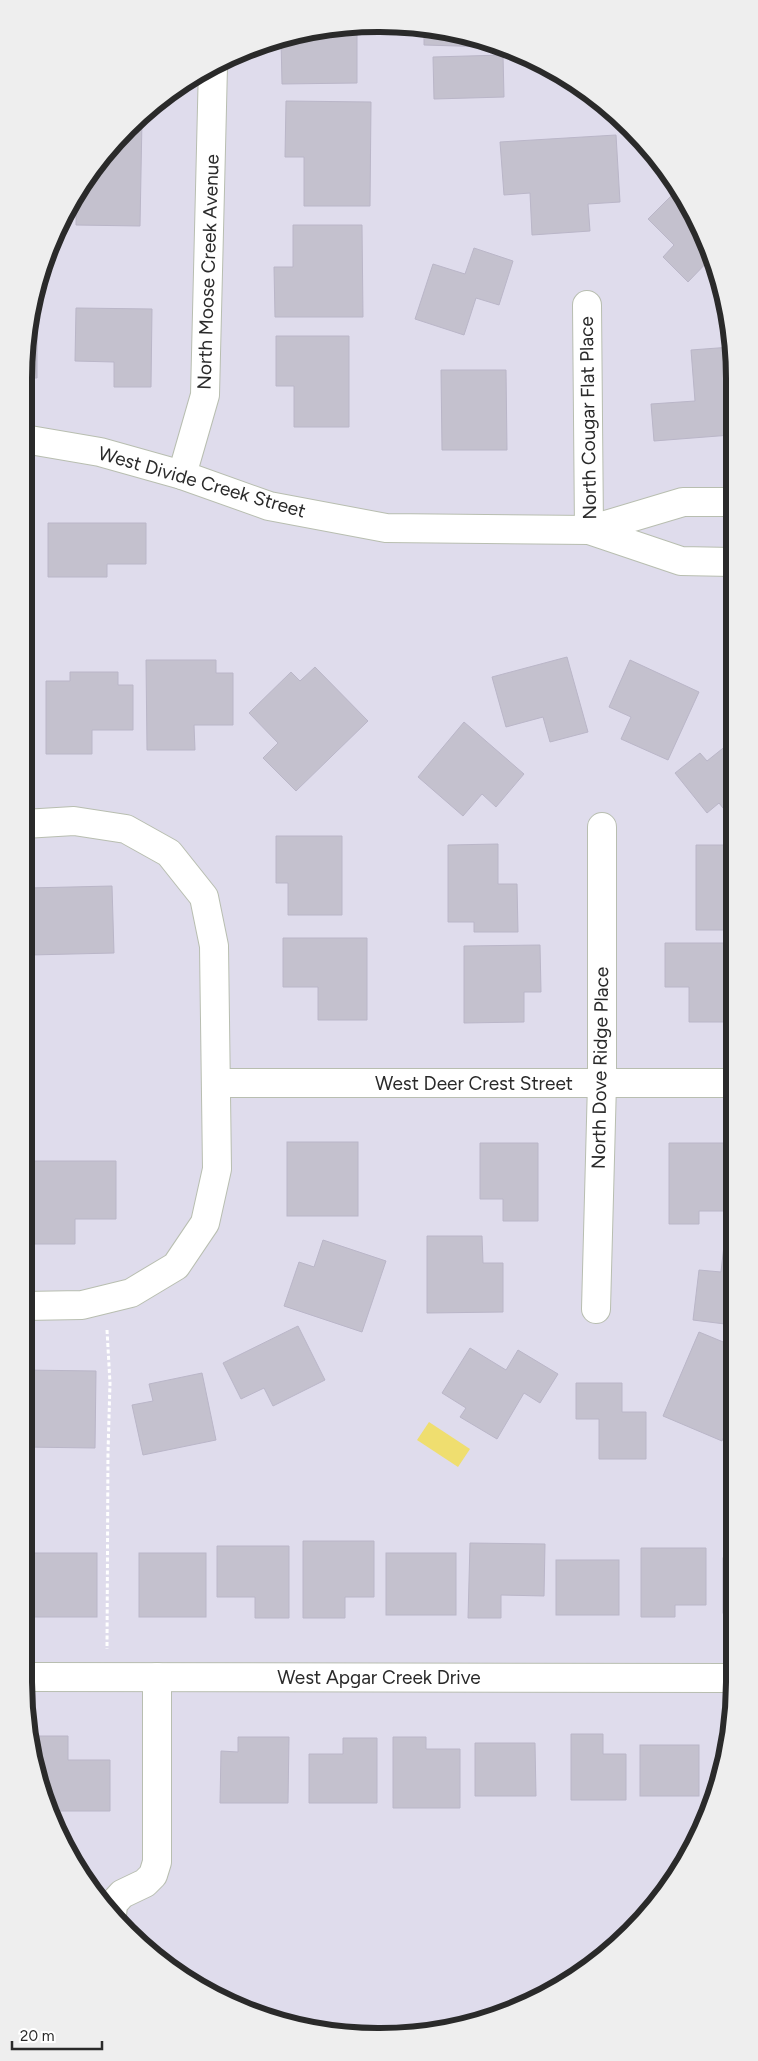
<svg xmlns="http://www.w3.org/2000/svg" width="758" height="2061" font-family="Figtree,sans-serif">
	<rect width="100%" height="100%" fill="#dfdcec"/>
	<path fill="#efde6f" d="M429,1422L470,1449L458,1467L417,1440Z"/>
	<g fill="#c4c1ce" stroke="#bab6c8">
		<path d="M357,26V83L282,84L281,39L333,27Z"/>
		<path d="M424,28L471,36L492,45V47L424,45Z"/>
		<path d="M503,55L504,97L434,99L433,57Z"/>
		<path d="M286,101L371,102L370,206H304V157H285Z"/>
		<path d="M138,119H142L140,226L76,225V196L97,163Z"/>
		<path d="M616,135L620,202L588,204L590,231L532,235L530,193L504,195L500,142Z"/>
		<path d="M675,192L707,243L711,258L688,282L663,257L674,245L648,219Z"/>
		<path d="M293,225H362L363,317H275L274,267H293Z"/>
		<path d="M474,248L513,261L499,305L476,298L464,335L415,319L433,264L465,274Z"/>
		<path d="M35,295H37V378H24Z"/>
		<path d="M76,308L152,309L151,387H114V362L75,361Z"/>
		<path d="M276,336H349V427H294V386H276Z"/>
		<path d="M731,347V435L654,441L651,404L695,401L691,350Z"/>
		<path d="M441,370H506L507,450H442Z"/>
		<path d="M48,523H146V564H107V577H48Z"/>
		<path d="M567,657L588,732L550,742L543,717L506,727L492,677Z"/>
		<path d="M146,660H216V673H233V725H194L195,750H147Z"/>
		<path d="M630,660L699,692L668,760L621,739L631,717L609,707Z"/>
		<path d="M315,667L368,721L296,791L263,758L278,743L249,713L291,672L300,681Z"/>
		<path d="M70,672H118V685H133V730H92V754H46V681H70Z"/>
		<rect x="24" y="681" width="1" height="83"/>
		<path d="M464,722L524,774L496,807L482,794L463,816L418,777Z"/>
		<path d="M732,741V819L719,803L707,813L675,773L700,753L707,761Z"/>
		<path d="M276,836H342V915H288V883H276Z"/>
		<path d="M498,844V884H517L518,932H474V922H448V845Z"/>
		<path d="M696,845H732L733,930H696Z"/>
		<path d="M112,886L114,953L30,955L28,888Z"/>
		<path d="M283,938H367V1020H318V987H283Z"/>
		<path d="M665,943H733V1022H689V987H665Z"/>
		<path d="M540,945L541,992H524V1022L464,1023V946Z"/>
		<rect x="287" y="1142" width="71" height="74"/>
		<path d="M480,1143H538V1221H503V1199H480Z"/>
		<path d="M669,1143H733V1211H699V1224H669Z"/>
		<path d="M29,1161H116V1219H75V1244H29Z"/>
		<path d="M427,1236H482L483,1263H503V1312L427,1313Z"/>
		<path d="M323,1240L386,1261L362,1332L284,1306L299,1262L314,1267Z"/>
		<path d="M724,1245L733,1246V1325L693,1320L699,1270L721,1272Z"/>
		<path d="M298,1326L325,1380L273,1406L264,1388L241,1399L223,1363Z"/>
		<path d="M699,1332L733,1346L734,1413L722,1441L663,1416Z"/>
		<path d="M470,1348L506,1370L518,1350L558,1374L540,1403L524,1393L497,1439L460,1417L466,1408L442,1393Z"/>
		<path d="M24,1370L96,1371L95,1448L24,1447Z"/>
		<path d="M202,1373L216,1440L143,1455L132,1405L153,1401L149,1384Z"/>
		<path d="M576,1383H622V1412H646V1459H599V1419H576Z"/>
		<path d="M303,1541H374V1597H345V1618H303Z"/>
		<path d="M470,1543L545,1544L544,1596L501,1595V1618H468Z"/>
		<path d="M217,1546H289V1618H255V1597H217Z"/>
		<path d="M641,1548H706V1605H675V1617H641Z"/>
		<rect x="29" y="1553" width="68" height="64"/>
		<rect x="139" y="1553" width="67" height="64"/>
		<rect x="386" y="1553" width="70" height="62"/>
		<rect x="723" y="1558" width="11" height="55"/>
		<rect x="556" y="1560" width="63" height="55"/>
		<path d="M571,1734H603V1754H626V1800H571Z"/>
		<path d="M34,1736H68V1760H110V1811H49L43,1796L34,1747Z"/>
		<path d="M238,1737H289L288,1803H220L221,1751L238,1752Z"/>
		<path d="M393,1737H426V1749H460V1808H393Z"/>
		<path d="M343,1738H377V1803H309V1754H343Z"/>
		<path d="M475,1743H535L536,1796H475Z"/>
		<rect x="640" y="1745" width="59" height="51"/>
		<path d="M720,1748H725L720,1780Z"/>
	</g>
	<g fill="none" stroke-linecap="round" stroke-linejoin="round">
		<defs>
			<g id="minor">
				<path d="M587,305L589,530"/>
				<path d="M24,439L100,452L182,475L269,506L386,528L589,530L683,502H732"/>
				<path d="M182,475L205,395L213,66"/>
				<path d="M589,530L681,561L732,562"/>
				<path d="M24,824L74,821L126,829L169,853L204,897L214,946L217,1169L205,1223L176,1266L131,1293L82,1305L24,1306"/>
				<path d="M216,1083H733"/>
				<path d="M596,1309L602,1083V827"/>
				<path d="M24,1677L734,1678"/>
				<path d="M112,1916L113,1904L122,1894L145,1883L153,1875L157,1862V1677"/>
			</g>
		</defs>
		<use href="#minor" stroke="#b8beb0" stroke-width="30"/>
		<path stroke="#fff" stroke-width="3" stroke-dasharray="4 2.5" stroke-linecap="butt" d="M107,1330L110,1383L108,1452L107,1649"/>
		<use href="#minor" stroke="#fff" stroke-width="28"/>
	</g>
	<g text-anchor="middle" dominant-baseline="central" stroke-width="4.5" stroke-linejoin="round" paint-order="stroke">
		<g font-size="19" fill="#2a2a2a" stroke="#fff">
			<text transform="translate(208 272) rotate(-88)">North Moose Creek Avenue</text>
			<text transform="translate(588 418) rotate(-91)">North Cougar Flat Place</text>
			<text transform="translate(202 482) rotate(16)">West Divide Creek Street</text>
			<text transform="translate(600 1068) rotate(-89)">North Dove Ridge Place</text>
			<text x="474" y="1083">West Deer Crest Street</text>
			<text x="379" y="1677">West Apgar Creek Drive</text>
		</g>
	</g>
	<path d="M0 0H758V2061H0ZM378 32H380A346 346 0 0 1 726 378V1682A346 346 0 0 1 380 2028H378A346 346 0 0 1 32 1682V378A346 346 0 0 1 378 32Z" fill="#eee" fill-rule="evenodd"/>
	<path fill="none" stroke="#2a2a2a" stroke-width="6" d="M378 32H380A346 346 0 0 1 726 378V1682A346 346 0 0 1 380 2028H378A346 346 0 0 1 32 1682V378A346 346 0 0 1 378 32Z"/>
	<path d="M12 2041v8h90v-8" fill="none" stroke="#2a2a2a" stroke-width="2.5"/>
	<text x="20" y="2041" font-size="15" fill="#2a2a2a" stroke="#ffffff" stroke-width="4" paint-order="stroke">20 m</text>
</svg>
